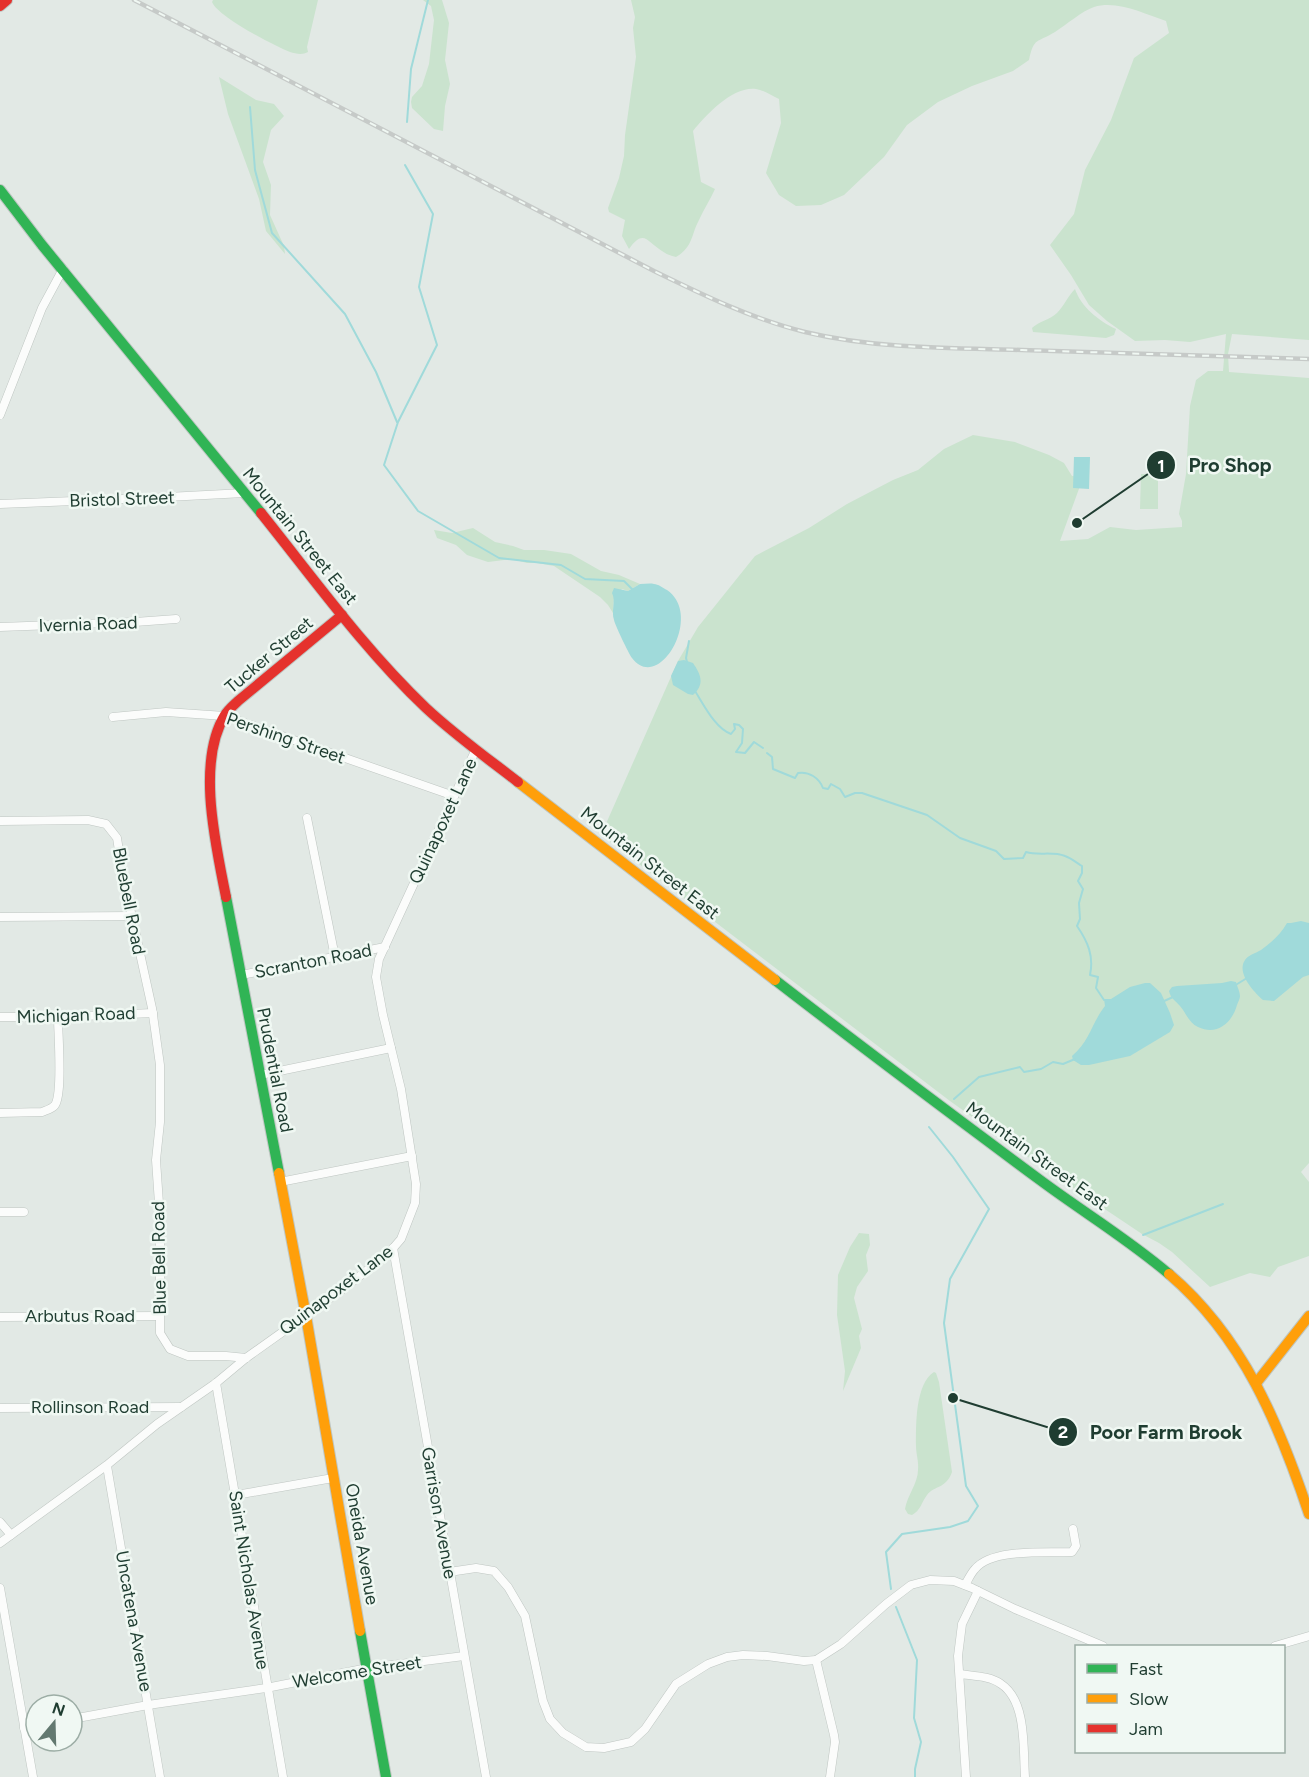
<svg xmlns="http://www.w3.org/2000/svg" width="1309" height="1777" font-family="Figtree,sans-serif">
	<rect width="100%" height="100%" fill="#e2e9e5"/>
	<g fill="#cae3ce">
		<path d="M213,0H318L307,47L308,52C303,55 296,54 290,52C274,46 217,16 212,2Z"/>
		<path d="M423,0H442L449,23L445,60L450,84L445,106L443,131L434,129L412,108L411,102L412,97L422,86L429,64L434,20L431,6Z"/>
		<path d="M631,0H1309V340L1232,334L1228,354L1229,372L1309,378V1163L1301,1172L1309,1182V1256L1278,1267L1270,1277L1250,1273L1210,1287L1172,1252L1159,1243L1142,1234L1042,1167L950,1101L601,835L678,661L698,627L755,556L809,528L847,504L893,480L918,470L944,449L973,435L1015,442L1049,455L1064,463L1072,476L1084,475L1060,541L1088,539L1110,527L1136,530L1182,527V521L1179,514L1186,474L1190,406L1196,380L1208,371H1223L1226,334L1190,342L1165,340L1135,341L1107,321L1089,305L1071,275L1050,245L1074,214L1085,170L1111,120L1134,58L1169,33L1166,21C1144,14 1118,0 1094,7C1082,11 1066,25 1055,32C1037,43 1034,37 1029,60L1013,71L972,86L938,102L907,125L884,157L844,195L821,205L796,206L779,195L766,173L781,123L779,99C772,96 764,90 756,89C733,86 707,114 693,131L701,182L715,189C710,200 704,209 699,220C691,235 693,247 676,257C671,256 666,254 662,251C647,242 644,228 629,249L622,236L625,220L609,212L608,208L619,178L624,156L625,135L636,57L633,28L635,17Z"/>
		<path d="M219,77L256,100L274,104L284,116L271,130L263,162L271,185L270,215L284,246L285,254L266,231L259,199L228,114Z"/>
		<path d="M1075,289C1081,307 1099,321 1116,329L1114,335L1106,338L1033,332L1032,328C1039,321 1050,320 1057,313C1064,306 1068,296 1075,289Z"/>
		<path d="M1141,474H1158V509H1140Z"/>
		<path d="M473,528L495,542L513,546L524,550H544L571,554L601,571L619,575L640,584L628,591L622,589L614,597L613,613L608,605L600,597L554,566L537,563H527L512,559L488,562L467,555L456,545L437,538L434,530L452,533Z"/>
		<path d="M859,1233L869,1234L870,1245L866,1255L868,1271L857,1287L854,1298L862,1329L859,1336L861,1348L843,1391L845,1371L837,1315L838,1275L850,1247Z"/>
		<path d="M934,1372L936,1373L939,1382L952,1472C946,1489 935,1485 927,1495C921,1503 921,1510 912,1515L908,1514L905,1509C907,1496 918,1483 918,1470C919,1462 916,1454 916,1446C916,1426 915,1384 934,1372Z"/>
	</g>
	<g fill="#a0dada">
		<path d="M1074,457H1090L1089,489L1073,488Z"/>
		<path d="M640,584C645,584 650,583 654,584C658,584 663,588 667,590C704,615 659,694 632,658C629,654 615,625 614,620C611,611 616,601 612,593L614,588L628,591Z"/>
		<path d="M684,660L693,663C701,675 705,684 693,695L688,694L673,685L671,676L678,661Z"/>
		<path d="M1301,921L1309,923V975L1303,977L1274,1001L1263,1000C1254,992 1236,973 1245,960C1248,955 1256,953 1261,950C1271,943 1281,934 1287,923H1291Z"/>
		<path d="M1231,981L1236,982C1237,986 1240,992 1240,996C1240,999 1238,1002 1237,1005C1232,1023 1217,1036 1198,1027C1189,1023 1186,1013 1180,1006C1175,1000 1171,999 1169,991L1172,987L1177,986L1222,983Z"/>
		<path d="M1145,983H1150L1161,993L1170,1013L1174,1025L1170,1032L1130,1056L1089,1065H1081L1073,1060L1072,1056C1090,1041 1091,1024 1105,1006L1104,999H1111L1130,987Z"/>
	</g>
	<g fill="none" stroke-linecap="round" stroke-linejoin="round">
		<g stroke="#a0dada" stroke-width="2">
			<path d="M250,107L255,170L272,233L345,314L376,372L397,422"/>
			<path d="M407,122L411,69L428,0"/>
			<path d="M405,165L433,214L419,287L437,345L398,422L384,465L418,511L499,558L561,565L585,579L624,581L633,590"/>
			<path d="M687,662L686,658L689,641"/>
			<path d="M695,691C704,705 715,728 731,734L735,729L734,724L739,725L743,729L742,743L736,752L745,753L754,742L763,748"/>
			<path d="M767,753L772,757L773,769L795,778L798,773C809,771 819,778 823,788L828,789L831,784L840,789L845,797L855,793H862L927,815L960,838L996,851L1004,859L1023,858L1026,852C1039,856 1052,851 1065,856C1071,858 1077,863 1082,866V873L1078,881L1083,889L1079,903L1080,919L1077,926C1088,942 1094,956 1090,975L1098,977L1096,988L1104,1000"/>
			<path d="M1234,986L1247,978"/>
			<path d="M1162,1002L1173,997"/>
			<path d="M954,1099L979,1077L1020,1067L1024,1072L1041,1069L1053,1062L1063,1064L1075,1059"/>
			<path d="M1143,1235L1223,1204"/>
			<path d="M891,1589L886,1552L902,1534L950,1527L968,1521L978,1506L966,1486L944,1323L950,1279L989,1209L953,1157L929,1127"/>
			<path d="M896,1607L917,1660L914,1718L921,1742L915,1769V1777"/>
		</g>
		<defs>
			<g id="street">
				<path d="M0,415L42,308L63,269"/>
				<path d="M0,504L148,498L244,493"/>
				<path d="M0,627L135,622L176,619"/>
				<path d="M113,717L166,712L225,716L454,796"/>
				<path d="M307,818L335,957"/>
				<path d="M0,821L88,820L106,824L117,838L123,876L152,1008L160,1065V1122L156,1160L160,1218V1333L170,1349L188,1356H226L246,1358"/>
				<path d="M0,917L132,916"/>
				<path d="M241,975L385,947"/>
				<path d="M0,1017H61L153,1013"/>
				<path d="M260,1075L391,1048"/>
				<path d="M0,1113L42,1112C47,1110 52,1109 55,1105C63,1093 58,1034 58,1017"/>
				<path d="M280,1182L412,1156"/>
				<path d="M0,1212H24"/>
				<path d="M393,1248L486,1777"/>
				<path d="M0,1317L159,1316"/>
				<path d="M216,1383L283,1777"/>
				<path d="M0,1408L181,1407"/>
				<path d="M107,1466L160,1777"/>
				<path d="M236,1495L333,1478"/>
				<path d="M0,1522L11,1535"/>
				<path d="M0,1543L107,1465L157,1424L216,1383L246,1358L343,1289L388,1254L401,1239L415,1203L416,1184L401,1089L383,1015L376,977L379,959L476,749"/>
				<path d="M449,1572L476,1568L494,1571L508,1587L525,1616L543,1701L550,1719L563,1733L586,1747L604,1748L631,1742L645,1729L676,1684L708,1664L727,1657L743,1655L767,1656L804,1661L816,1660L841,1644L886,1604L911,1585L930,1580L954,1581L972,1588L1015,1609L1103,1646"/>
				<path d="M965,1585C968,1580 971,1573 975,1569C992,1548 1047,1553 1072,1552L1076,1546L1073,1529"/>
				<path d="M0,1588L33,1777"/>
				<path d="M1275,1646L1309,1636"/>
				<path d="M816,1660L834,1735L835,1742L830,1777"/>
				<path d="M960,1674C973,1676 990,1676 1001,1684C1027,1701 1023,1749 1025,1777"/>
				<path d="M72,1719L148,1705L266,1688L368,1668L464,1656"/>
				<path d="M24,1728L36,1726"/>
				<path d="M966,1777L958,1656L962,1624L978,1591"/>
			</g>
			<g id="fast">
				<path d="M0,190L42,245L261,513"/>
				<path d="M226,897L279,1173"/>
				<path d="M775,980C863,1048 951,1114 1040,1180C1083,1212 1128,1239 1169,1274"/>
				<path d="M360,1631L386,1777"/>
			</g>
			<g id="slow">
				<path d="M518,782L775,980"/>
				<path d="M279,1173L306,1316L360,1631"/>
				<path d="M1169,1274C1243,1337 1279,1424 1309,1514"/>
				<path d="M1257,1382L1309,1316"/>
			</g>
			<g id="jam">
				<path d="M0,6L7,0"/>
				<path d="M261,513C314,579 364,649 426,708C455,735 487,758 518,782"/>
				<path d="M226,897C216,846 196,762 225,715C229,709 234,705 238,701L342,615"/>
			</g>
		</defs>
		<use href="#street" stroke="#bfc6c2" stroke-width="9"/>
		<use href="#fast" stroke="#bec6c2" stroke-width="12"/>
		<use href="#slow" stroke="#bec6c2" stroke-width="12"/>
		<use href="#jam" stroke="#bec6c2" stroke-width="12"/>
		<use href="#street" stroke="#fbfcfb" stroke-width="8"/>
		<use href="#fast" stroke="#30b455" stroke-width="10"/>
		<use href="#slow" stroke="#ff9f0a" stroke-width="10"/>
		<use href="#jam" stroke="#e5322d" stroke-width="10"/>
		<defs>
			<path id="rail" d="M134,0L654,271C703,295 752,319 805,332C876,349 950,348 1022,350C1118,353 1213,356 1309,359"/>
		</defs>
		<use href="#rail" stroke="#c6cac8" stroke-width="4.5"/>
		<use href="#rail" stroke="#f0f8f3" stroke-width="2" stroke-dasharray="7" stroke-linecap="butt"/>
	</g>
	<g text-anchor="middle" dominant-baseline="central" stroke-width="5" stroke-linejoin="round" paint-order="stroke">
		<g font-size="18" fill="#1f3d31" stroke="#f0f8f3">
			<text transform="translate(122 499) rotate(-2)">Bristol Street</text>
			<text transform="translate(300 536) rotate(51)">Mountain Street East</text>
			<text transform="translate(88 624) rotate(-2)">Ivernia Road</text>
			<text transform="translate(269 655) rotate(-40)">Tucker Street</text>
			<text transform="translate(286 738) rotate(19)">Pershing Street</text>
			<text transform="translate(443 821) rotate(-65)">Quinapoxet Lane</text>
			<text transform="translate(650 863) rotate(38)">Mountain Street East</text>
			<text transform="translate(129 901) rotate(79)">Bluebell Road</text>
			<text transform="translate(313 961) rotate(-11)">Scranton Road</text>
			<text transform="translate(76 1015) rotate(-2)">Michigan Road</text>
			<text transform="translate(275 1070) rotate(79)">Prudential Road</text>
			<text transform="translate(1037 1156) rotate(36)">Mountain Street East</text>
			<text transform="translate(159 1258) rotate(-91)">Blue Bell Road</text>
			<text transform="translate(336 1290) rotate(-37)">Quinapoxet Lane</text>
			<text x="80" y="1316">Arbutus Road</text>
			<text x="90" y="1407">Rollinson Road</text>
			<text transform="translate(439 1513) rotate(80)">Garrison Avenue</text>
			<text transform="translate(362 1544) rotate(80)">Oneida Avenue</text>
			<text transform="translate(249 1580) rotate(81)">Saint Nicholas Avenue</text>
			<text transform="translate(134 1621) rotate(80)">Uncatena Avenue</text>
			<text transform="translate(357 1672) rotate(-9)">Welcome Street</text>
		</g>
	</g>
	<path fill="none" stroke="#1f3d31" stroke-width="2" d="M1077 523L1161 465M953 1398L1063 1432"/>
	<g fill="#1f3d31" stroke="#f0f8f3" stroke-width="2">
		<circle cx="1077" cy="523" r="6"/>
		<circle cx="953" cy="1398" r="6"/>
		<circle cx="1161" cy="465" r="15"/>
		<circle cx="1063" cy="1432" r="15"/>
	</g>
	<g font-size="18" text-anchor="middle" font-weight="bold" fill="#fff">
		<text x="1161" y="472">1</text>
		<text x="1063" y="1438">2</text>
	</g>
	<g font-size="20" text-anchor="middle" font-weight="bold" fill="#1f3d31" stroke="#f0f8f3" stroke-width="5" stroke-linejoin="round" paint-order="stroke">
		<text x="1230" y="472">Pro Shop</text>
		<text x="1166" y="1439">Poor Farm Brook</text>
	</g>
	<rect x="1075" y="1645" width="210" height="108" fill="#f0f8f3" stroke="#9cada5" stroke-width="1.5"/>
	<rect x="1087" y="1664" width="30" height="9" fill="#30b455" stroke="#9cada5" stroke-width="1.5"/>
	<text x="1129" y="1675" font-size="18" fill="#1f3d31">Fast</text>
	<rect x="1087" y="1694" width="30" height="9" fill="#ff9f0a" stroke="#9cada5" stroke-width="1.5"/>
	<text x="1129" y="1705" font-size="18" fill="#1f3d31">Slow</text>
	<rect x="1087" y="1724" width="30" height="9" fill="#e5322d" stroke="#9cada5" stroke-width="1.5"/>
	<text x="1129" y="1735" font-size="18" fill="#1f3d31">Jam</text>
	<g transform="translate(54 1723) rotate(19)"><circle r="28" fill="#f0f8f3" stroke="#9cada5" stroke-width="1.5"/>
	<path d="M0-4.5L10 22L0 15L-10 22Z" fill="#637970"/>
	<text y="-9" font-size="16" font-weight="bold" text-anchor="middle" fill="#1f3d31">N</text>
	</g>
</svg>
